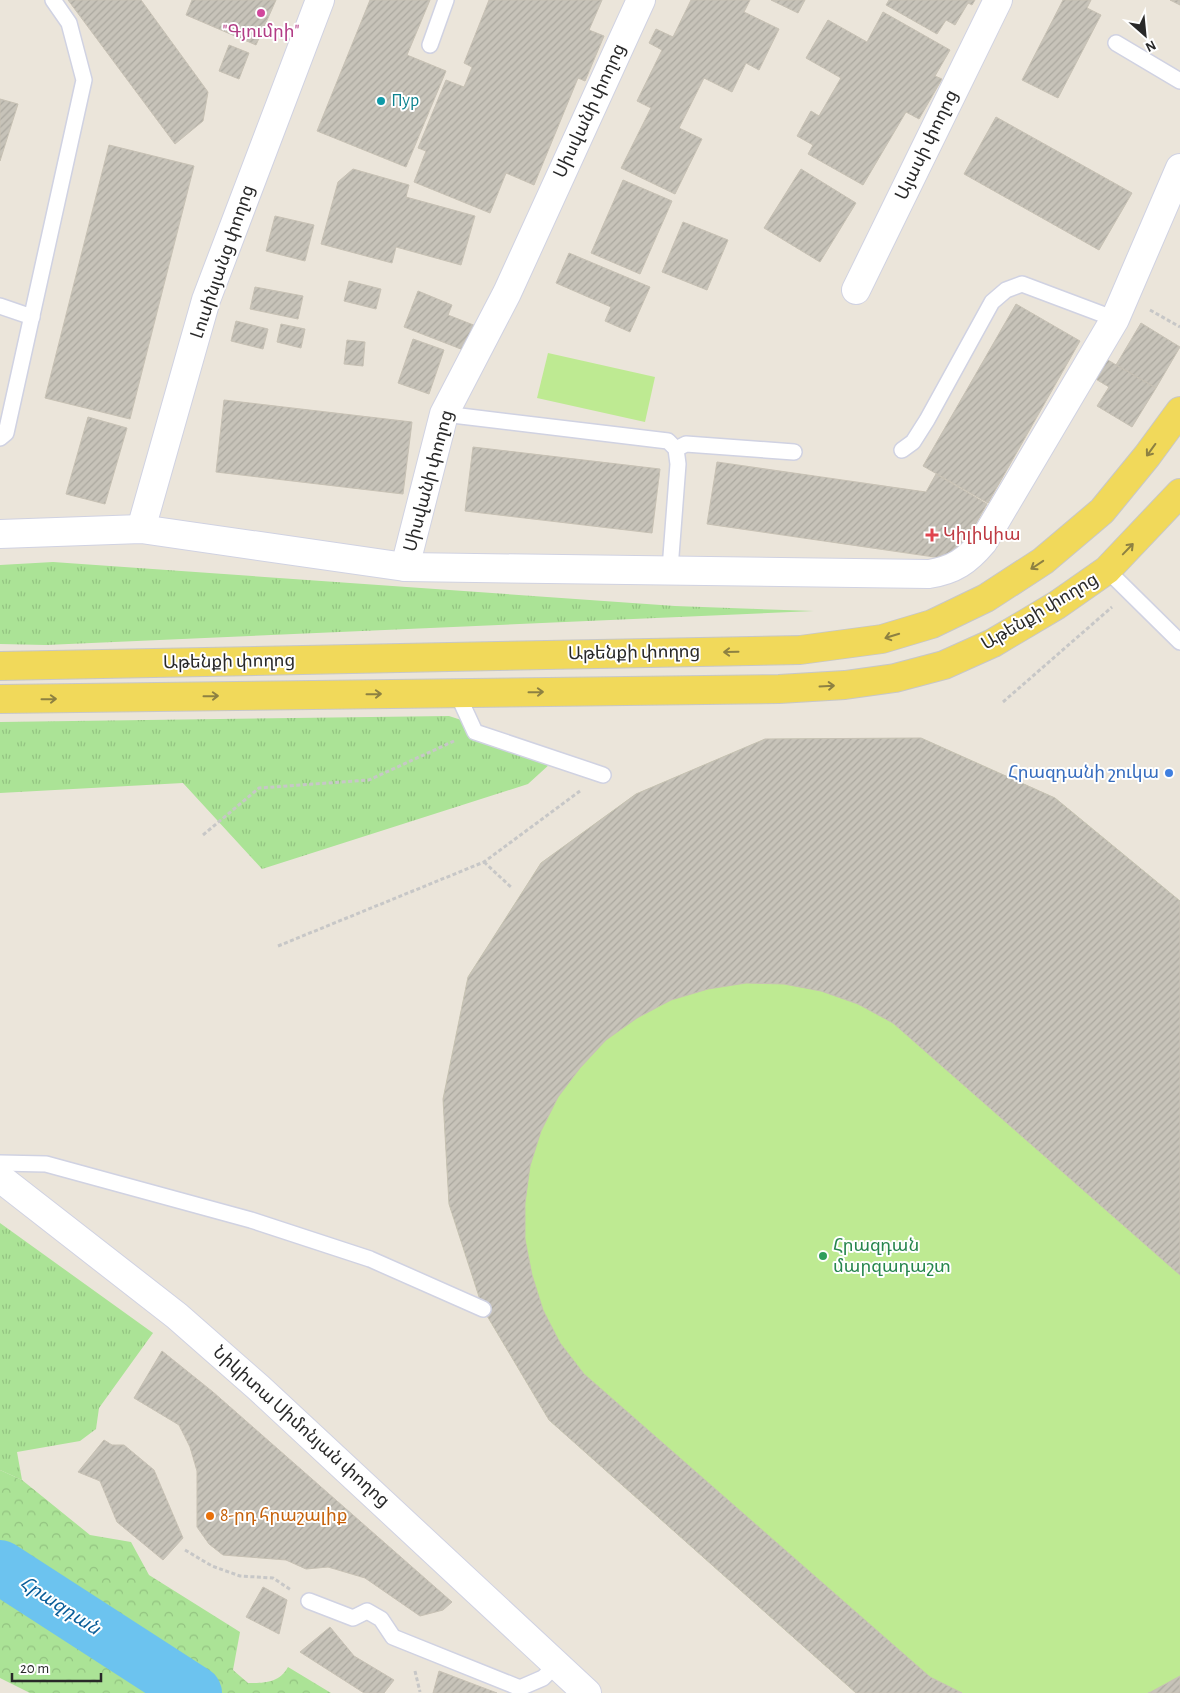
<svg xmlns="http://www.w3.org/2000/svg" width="1180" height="1693" font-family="'Alegreya Sans','Noto Sans Armenian',sans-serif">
	<defs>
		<pattern id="grass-tufts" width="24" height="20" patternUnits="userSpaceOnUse" patternTransform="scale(1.25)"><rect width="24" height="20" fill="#abe396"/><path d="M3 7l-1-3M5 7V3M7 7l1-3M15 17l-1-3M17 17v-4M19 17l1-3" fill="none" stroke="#93c381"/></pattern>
		<pattern id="forest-crowns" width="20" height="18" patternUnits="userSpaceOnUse" patternTransform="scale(1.25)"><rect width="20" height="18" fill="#abe396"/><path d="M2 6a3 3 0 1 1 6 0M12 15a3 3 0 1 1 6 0" fill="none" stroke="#93c381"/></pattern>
		<pattern id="building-hatch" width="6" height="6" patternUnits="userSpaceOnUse" patternTransform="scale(1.25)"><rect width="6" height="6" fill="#c7c3b9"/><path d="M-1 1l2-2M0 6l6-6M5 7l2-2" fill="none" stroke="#aba89f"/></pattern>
	</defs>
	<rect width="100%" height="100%" fill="#ebe5da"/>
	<g fill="url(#grass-tufts)">
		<path d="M53,562L675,606L814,611L46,645L0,644V565Z"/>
		<path d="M449,716L562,753L528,784L262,869L183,783L0,793V722Z"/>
		<path d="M0,1223L153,1333L99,1408L96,1429L80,1441L17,1452L22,1480L0,1470Z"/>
	</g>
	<path fill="url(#forest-crowns)" d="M0,1470L22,1480L90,1535L131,1542L149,1575L240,1632L233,1670L248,1683C265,1683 279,1683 288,1667L331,1693H30L0,1678Z"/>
	<g fill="#beea92">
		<path d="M548,353L655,377L645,422L537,398Z"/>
		<path d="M921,738L1055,798L1180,901V1693H856L549,1420L483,1309L449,1204L443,1099L468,977L541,863L636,794L765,739Z"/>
	</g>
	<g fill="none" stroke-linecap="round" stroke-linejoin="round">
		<path stroke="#6cc3ef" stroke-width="54" d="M0,1567L195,1693"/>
	</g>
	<g fill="url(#building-hatch)" stroke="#c7c1b4">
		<path d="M68,0H141L208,92L203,121L175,144Z"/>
		<path d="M192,0H276L256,45L186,15Z"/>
		<path d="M370,0H430L407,55L446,71L406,167L317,131Z"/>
		<path d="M489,0H602L589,30L604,36L585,81L578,78L534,185L506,173L490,213L414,182L426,151L418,148L446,80L464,87L472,67L464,63Z"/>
		<path d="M691,0H750L744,12L779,29L759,70L746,63L732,92L704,78L679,128L702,139L675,194L621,168L651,108L637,101L662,50L649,43L656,29L673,37Z"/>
		<path d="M771,0H805L798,13Z"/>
		<path d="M889,0H975L972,5L968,3L955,25L946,20L937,34L886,5Z"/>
		<path d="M1063,0H1091L1087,8L1101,15L1058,98L1022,80Z"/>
		<path d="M1170,0H1180V5Z"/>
		<path d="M883,12L950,50L935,76L942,79L919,119L906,112L863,185L808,154L813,145L797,136L811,111L819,116L841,78L806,58L828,20L867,42Z"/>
		<path d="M229,45L249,53L239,79L219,71Z"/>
		<path d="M0,99L18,104L0,161Z"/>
		<path d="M996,117L1132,193L1099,250L964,174Z"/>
		<path d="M109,145L194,166L130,419L45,398Z"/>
		<path d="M353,169L409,185L406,197L475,216L461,265L396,247L392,263L321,244L338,182Z"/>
		<path d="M801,169L856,203L820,262L764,228Z"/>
		<path d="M623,180L672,201L640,274L591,253Z"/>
		<path d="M275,216L314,225L305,261L266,251Z"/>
		<path d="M683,222L728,240L707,290L662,272Z"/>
		<path d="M569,253L650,287L630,332L605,321L611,307L556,283Z"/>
		<path d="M349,281L381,289L376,309L344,301Z"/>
		<path d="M255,287L303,296L298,319L250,309Z"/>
		<path d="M418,291L452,305L448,315L476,326L466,351L404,327Z"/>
		<path d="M1016,304L1080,341L988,503L923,466Z"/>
		<path d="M236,321L268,329L263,349L231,341Z"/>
		<path d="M1141,323L1180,347L1156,388L1116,365Z"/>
		<path d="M281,324L305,329L301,348L277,342Z"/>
		<path d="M413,339L444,350L429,394L398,383Z"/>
		<path d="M347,340L365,342L363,366L344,364Z"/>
		<path d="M1106,359L1156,388L1132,427L1097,406L1109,387L1094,378Z"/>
		<path d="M224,400L412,422L403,494L216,472Z"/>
		<path d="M88,417L127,428L105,504L66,494Z"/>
		<path d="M473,447L660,469L652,533L465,511Z"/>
		<path d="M717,462L926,492L936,474L987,504L962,548L941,558L707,524Z"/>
		<path d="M921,738L1055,798L1180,901V1275L893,1023L858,1004L821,991L784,984L746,983L708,989L671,1000L637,1018L606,1040L580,1068L558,1097L541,1131L530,1166L525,1203V1239L532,1275L543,1310L560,1343L584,1374L930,1677L962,1693H856L549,1420L483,1309L449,1204L443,1099L468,977L541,863L636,794L765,739Z"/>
		<path d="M162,1351L213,1392L452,1602L443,1610L420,1616L365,1578L328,1567L306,1569L286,1560L223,1555L209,1544L197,1527V1471L190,1447L179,1425L134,1398Z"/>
		<path d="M104,1440L112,1445H124L154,1470L183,1538L163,1560L117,1522L100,1481L78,1472Z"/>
		<path d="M263,1587L287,1600L279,1634L246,1617Z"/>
		<path d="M330,1627L354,1656L394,1680L384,1693H364L300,1652Z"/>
		<path d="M439,1671L497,1693H433Z"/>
		<path d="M1180,1676V1693H1148H1149Z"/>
	</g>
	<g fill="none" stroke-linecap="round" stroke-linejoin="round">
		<defs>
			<g id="service">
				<path d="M1116,43L1180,81"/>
				<path d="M430,45L446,0"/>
				<path d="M0,306L32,317"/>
				<path d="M444,414L668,441L676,449L678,464L670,569"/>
				<path d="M0,438L6,433L84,80L69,23L53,0"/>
				<path d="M676,449L686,444L794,452"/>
				<path d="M902,450L913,442L927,420L992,302L1006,290L1022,284L1115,319"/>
				<path d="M1107,570L1180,642"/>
				<path d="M457,693L475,732L603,775"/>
				<path d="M0,1163L46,1164L251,1220L370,1259L483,1309"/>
				<path d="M309,1601L353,1618L367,1611L381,1619L393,1637L520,1688L543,1678L556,1665"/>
			</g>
			<g id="minor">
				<path d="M856,290L998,0"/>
				<path d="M141,529L206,300L320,0"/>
				<path d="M0,534L141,529L405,567L929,574C954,570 967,561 983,542L1115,319L1180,168"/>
				<path d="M405,567L444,414L507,293L641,0"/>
			</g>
			<path id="tertiary" d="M0,1178L177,1316L259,1388L587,1693"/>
			<g id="primary">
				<path d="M0,666L800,650L882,639L932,624L986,598L1043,561L1102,511L1147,456L1180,411"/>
				<path d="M0,699L779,689L845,685L895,678L944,665L993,643L1057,605L1107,570L1180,493"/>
			</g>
		</defs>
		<use href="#service" stroke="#d0d2e2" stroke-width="18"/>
		<use href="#minor" stroke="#d0d2e2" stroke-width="30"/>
		<use href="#tertiary" stroke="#d0d2e2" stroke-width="30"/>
		<use href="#primary" stroke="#c7c7c7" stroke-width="30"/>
		<g stroke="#c7c7c7" stroke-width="3" stroke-dasharray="4 2.5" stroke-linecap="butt">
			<path d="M1150,310L1180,327"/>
			<path d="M1003,702L1112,607"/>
			<path d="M203,835L259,788L369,780L454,741"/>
			<path d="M484,862L512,888"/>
			<path d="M278,946L484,862L580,791"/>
			<path d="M185,1550L212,1566L240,1576L273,1578L291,1590"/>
			<path d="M415,1671L420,1692"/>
		</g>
		<use href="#service" stroke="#fff" stroke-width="15"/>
		<use href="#minor" stroke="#fff" stroke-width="28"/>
		<use href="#tertiary" stroke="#fff" stroke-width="28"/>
		<use href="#primary" stroke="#f1d95a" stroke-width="28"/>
	</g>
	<defs><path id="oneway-shaft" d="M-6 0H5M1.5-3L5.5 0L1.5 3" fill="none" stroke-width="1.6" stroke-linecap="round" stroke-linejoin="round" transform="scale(1.25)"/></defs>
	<g stroke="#8d8142">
		<use href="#oneway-shaft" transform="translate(1151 450) rotate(126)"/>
		<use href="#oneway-shaft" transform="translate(1128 549) rotate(-46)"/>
		<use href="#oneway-shaft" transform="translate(1037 565) rotate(146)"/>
		<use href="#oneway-shaft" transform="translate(892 636) rotate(163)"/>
		<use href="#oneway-shaft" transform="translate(731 652) rotate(179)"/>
		<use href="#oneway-shaft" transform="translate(827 686) rotate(-3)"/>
		<use href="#oneway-shaft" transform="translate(536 692) rotate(-1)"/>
		<use href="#oneway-shaft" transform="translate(374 694) rotate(-1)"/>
		<use href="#oneway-shaft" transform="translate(211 696) rotate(-1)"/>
		<use href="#oneway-shaft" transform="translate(49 699) rotate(-1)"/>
	</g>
	<circle fill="#d1479c" stroke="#fff" stroke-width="2" cx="261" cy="13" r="5"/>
	<circle fill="#0f9aa8" stroke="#fff" stroke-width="2" cx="381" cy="101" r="5"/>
	<path fill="#e0444e" stroke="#fff" stroke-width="2" d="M929.5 527.5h5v5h5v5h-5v5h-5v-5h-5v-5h5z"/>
	<circle fill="#3f7fe0" stroke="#fff" stroke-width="2" cx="1169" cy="773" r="5"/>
	<circle fill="#2e9e5b" stroke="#fff" stroke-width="2" cx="823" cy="1256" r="5"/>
	<circle fill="#e8710a" stroke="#fff" stroke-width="2" cx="210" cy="1516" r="5"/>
	<g text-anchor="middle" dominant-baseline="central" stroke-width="4" stroke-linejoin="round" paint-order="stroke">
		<g font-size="18" fill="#b23c85" stroke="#fff">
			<text x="261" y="32">"Գյումրի"</text>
		</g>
		<g font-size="18" fill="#0d838f" stroke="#fff" text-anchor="start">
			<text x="391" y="101">Пур</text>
		</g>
		<g font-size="18" fill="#292929" stroke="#fff">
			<text transform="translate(590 111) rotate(-65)">Սիսվանի փողոց</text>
			<text transform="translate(927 145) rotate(-64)">Այասի փողոց</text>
			<text transform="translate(223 262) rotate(-71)">Լուսինյանց փողոց</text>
			<text transform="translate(429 481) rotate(-75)">Սիսվանի փողոց</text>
			<text transform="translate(1040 612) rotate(-31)">Աթենքի փողոց</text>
			<text transform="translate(634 653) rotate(-1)">Աթենքի փողոց</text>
			<text transform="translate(229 662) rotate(-1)">Աթենքի փողոց</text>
			<text transform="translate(301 1427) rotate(42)">Նիկիտա Սիմոնյան փողոց</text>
		</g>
		<g font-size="18" fill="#be3a42" stroke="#fff" text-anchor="start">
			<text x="943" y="535">Կիլիկիա</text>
		</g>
		<g font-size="18" fill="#366cbe" stroke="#fff" text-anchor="end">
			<text x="1159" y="773">Հրազդանի շուկա</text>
		</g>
		<g font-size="18" fill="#27864d" stroke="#fff" text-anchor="start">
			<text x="833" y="1246">Հրազդան<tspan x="833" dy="21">մարզադաշտ</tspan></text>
		</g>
		<g font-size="18" fill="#c56008" stroke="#fff" text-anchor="start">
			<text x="220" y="1516">8-րդ հրաշալիք</text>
		</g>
		<g font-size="19" font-style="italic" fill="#0c5f9a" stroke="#fff">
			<text transform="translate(60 1606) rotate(33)">Հրազդան</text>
		</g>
	</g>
	<g transform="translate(1145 35) rotate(153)" stroke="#ffffff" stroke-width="4" paint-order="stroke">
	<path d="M0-4L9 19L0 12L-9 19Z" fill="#292929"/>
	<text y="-8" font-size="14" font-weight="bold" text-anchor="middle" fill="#292929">N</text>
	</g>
	<path d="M12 1673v8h89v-8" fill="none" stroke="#292929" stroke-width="2.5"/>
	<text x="20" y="1673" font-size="15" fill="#292929" stroke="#ffffff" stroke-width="4" paint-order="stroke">20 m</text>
</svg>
